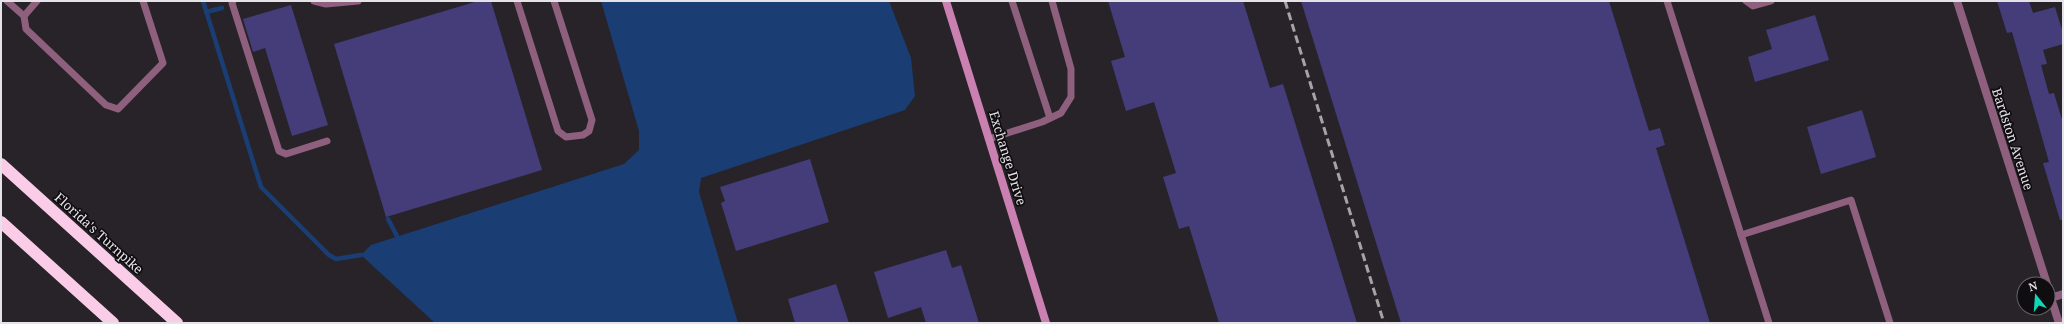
<svg xmlns="http://www.w3.org/2000/svg" width="2064" height="324" font-family="'Noto Serif',serif">
	<rect width="100%" height="100%" fill="#272329"/>
	<path fill="#1a3e73" d="M601,1H889L911,58L915,96L905,110L701,178L699,192L738,323H435L361,255L371,245L624,164L639,150V131Z"/>
	<g fill="none" stroke-linecap="round" stroke-linejoin="round">
		<g stroke="#1a3e73" stroke-width="4.5">
			<path d="M203,1L261,187L329,255L336,259L361,255"/>
			<path d="M206,12L222,8"/>
			<path d="M388,219L397,236"/>
		</g>
	</g>
	<g fill="#443d7a">
		<path d="M478,1H491L542,170L386,217L334,44Z"/>
		<path d="M1108,1H1243L1270,88L1283,84L1357,323H1219L1189,226L1179,229L1163,177L1176,173L1154,102L1126,111L1111,61L1125,57Z"/>
		<path d="M1301,1H1609L1649,131L1660,128L1665,145L1656,148L1710,323H1401Z"/>
		<path d="M1997,1H2029L2033,13L2055,7L2063,33V44L2043,50L2047,64L2041,65L2049,94L2054,93L2063,123V220H2060L2043,163L2049,162L2012,32L2007,33Z"/>
		<path d="M291,5L328,125L292,136L265,48L253,52L243,19Z"/>
		<path d="M1815,15L1829,60L1755,82L1748,57L1772,49L1766,30Z"/>
		<path d="M1862,110L1876,157L1821,174L1807,127Z"/>
		<path d="M810,159L829,222L736,251L721,203L725,201L720,187Z"/>
		<path d="M946,250L952,268L961,265L979,323H926L921,307L888,318L874,272Z"/>
		<path d="M836,284L849,323H795L788,299Z"/>
	</g>
	<g fill="none" stroke-linecap="round" stroke-linejoin="round">
		<g stroke="#8e607d" stroke-width="7">
			<path d="M7,1L24,16"/>
			<path d="M37,1L24,16L26,29L106,105L118,109L163,63L143,1"/>
			<path d="M233,1L232,3L279,151L286,154L327,141"/>
			<path d="M314,1L326,4L358,1"/>
			<path d="M517,1L558,131L566,137L583,135L589,131L592,120L554,1"/>
			<path d="M1012,1L1050,118"/>
			<path d="M1667,1L1769,323"/>
			<path d="M1746,1L1753,6L1771,1"/>
			<path d="M989,139L1042,122L1061,113L1071,97V69L1052,1"/>
			<path d="M1741,235L1851,200L1890,323"/>
		</g>
		<g stroke="#8e607d" stroke-width="8">
			<path d="M1957,1L2047,284"/>
			<path d="M2048,289L2059,323"/>
			<path d="M2051,298L2063,294"/>
		</g>
		<path stroke="#ca80b0" stroke-width="8" d="M946,1L1046,323"/>
		<g stroke="#fbcce8" stroke-width="12">
			<path d="M1,164L177,323"/>
			<path d="M1,222L113,323"/>
		</g>
		<path stroke="#a6a2a8" stroke-width="3" stroke-dasharray="8 4" stroke-linecap="butt" d="M1285,1L1384,323"/>
	</g>
	<g text-anchor="middle" dominant-baseline="central" stroke-width="3.5" stroke-linejoin="round" paint-order="stroke">
		<g font-size="13" fill="#e6e3e8" stroke="#0f0d10">
			<text transform="translate(2013 139) rotate(72)">Bardston Avenue</text>
			<text transform="translate(1008 158) rotate(73)">Exchange Drive</text>
			<text transform="translate(99 233) rotate(42)">Florida's Turnpike</text>
		</g>
	</g>
	<rect width="2064" height="324" fill="none" stroke="#e6e3e8" stroke-width="4"/>
	<g transform="translate(2036 296) rotate(343)"><circle r="19" fill="#0f0d10" stroke="#656366"/>
	<path d="M0-3L7 15L0 10L-7 15Z" fill="#12d5b4"/>
	<text y="-6" font-size="11" font-weight="bold" text-anchor="middle" fill="#e6e3e8">N</text>
	</g>
</svg>
